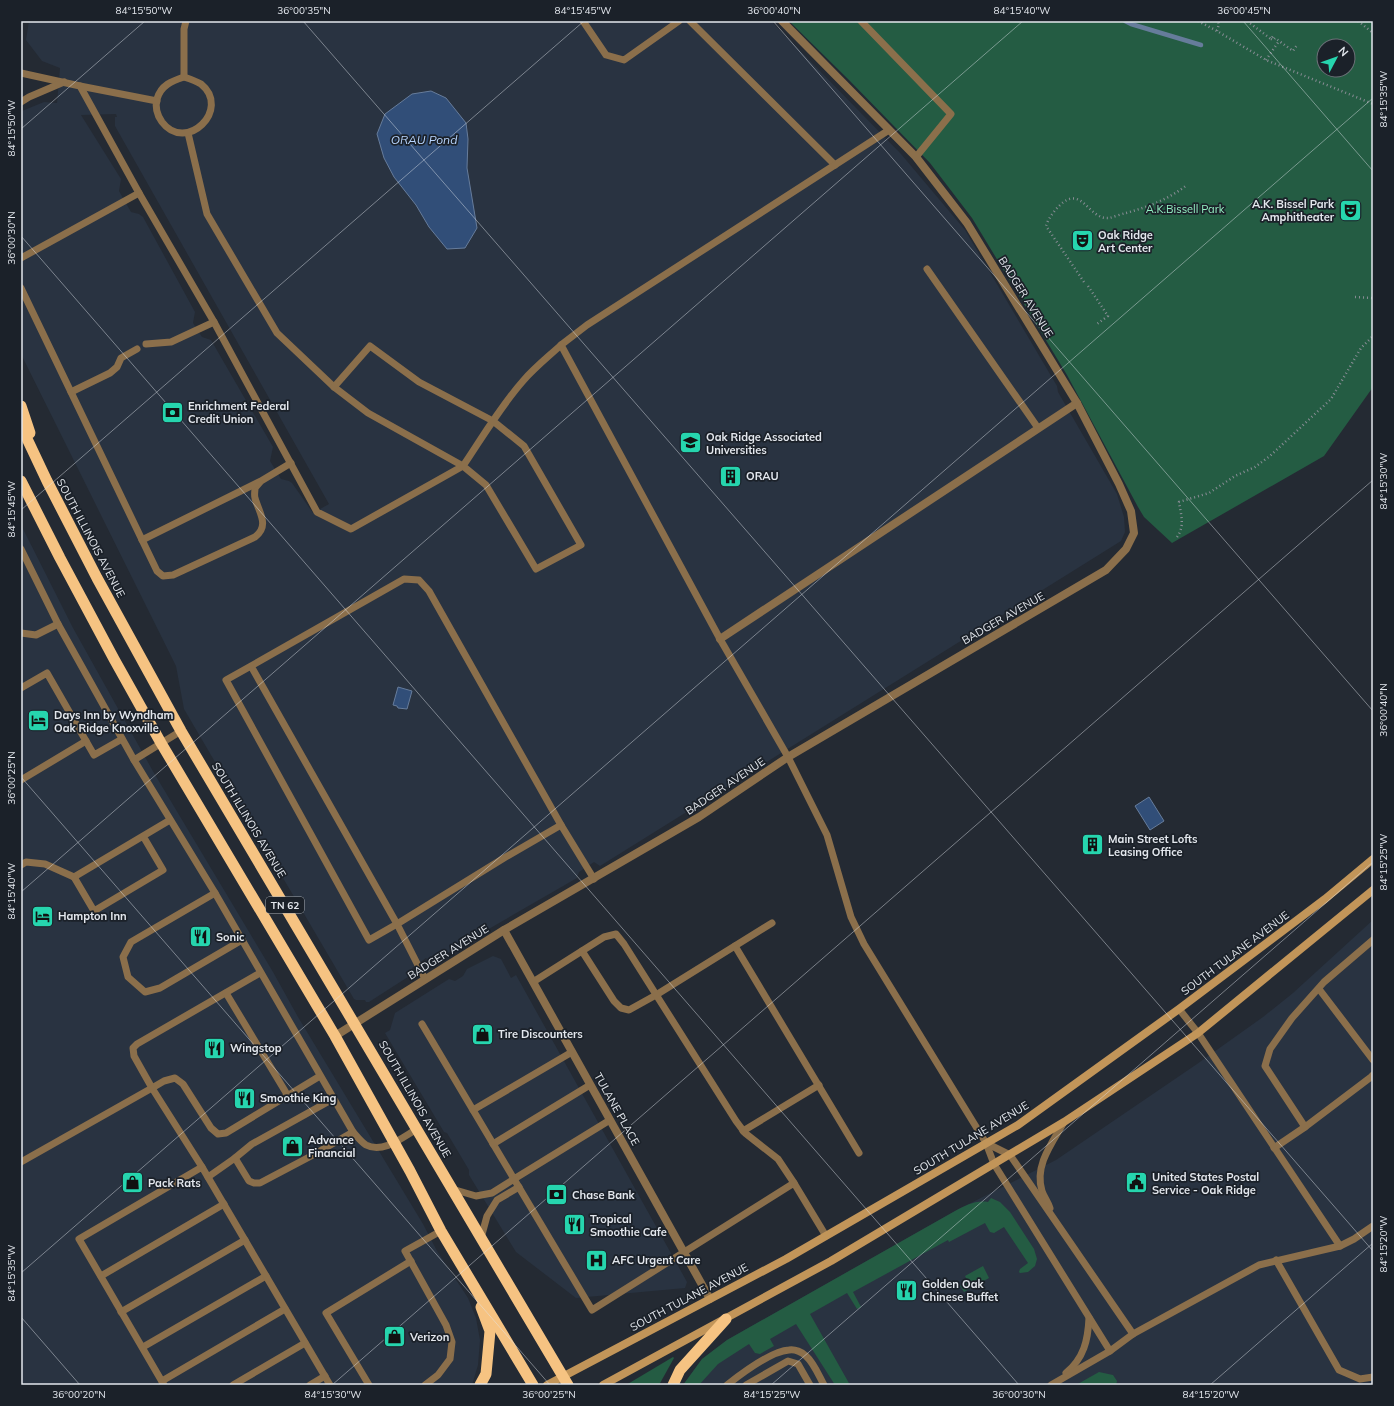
<svg xmlns="http://www.w3.org/2000/svg" width="1394" height="1406" font-family="Mulish,sans-serif">
	<rect width="100%" height="100%" fill="#242a33"/>
	<g fill="#293341" fill-rule="evenodd">
		<path d="M29,21H771L901,154L965,230L1057,386L1058,392L1117,494L1124,517L1125,532L1121,541L600,866L594,862L579,872L577,878L435,960L429,961L426,958L412,968L411,975L369,1002H366L365,1000H356L354,999L184,709L176,666L21,354V112L22,111L44,102L57,103L60,68L42,61L26,40ZM116,114L117,117H115V126L329,504L313,513L292,483L289,481L281,479L270,461L273,447L211,340L202,337L193,323L195,312L143,217L139,214L131,212L119,191L121,179L81,115Z"/>
		<path d="M21,525L73,628L154,773L273,972L298,1017L423,1224L437,1251L468,1298L476,1318L480,1340L478,1365L472,1385H21Z"/>
		<path d="M1373,920V1385H683L702,1359L727,1340L955,1211L1056,1160L1197,1064L1263,1017L1293,993Z"/>
		<path d="M493,956L501,959L511,978L516,975L687,1282L685,1288L576,1298L516,1252L469,1175V1170L447,1133L444,1132L385,1033L390,1030L395,1013L449,979L455,981L463,976L467,969Z"/>
	</g>
	<g fill="#245c43" fill-rule="evenodd">
		<path d="M789,21H1373V387L1324,456L1172,543L1144,517L1138,507L1067,375L972,218L930,163L849,80ZM1324,46H1348V70H1324Z"/>
		<path d="M991,1198L1000,1202L1010,1212L1034,1249L1037,1259L1035,1266L1028,1272L1020,1273L1019,1272L1020,1269L1028,1263L1004,1227L994,1233L990,1232L985,1223L949,1242L948,1240L853,1292L861,1307L857,1309L847,1293L810,1314L850,1385H835L796,1324L770,1339L774,1346L760,1354L755,1353L749,1344L718,1364L699,1385H683L702,1359L727,1340L955,1211C967,1205 975,1200 988,1202Z"/>
		<path d="M983,1266L989,1278L964,1292L960,1286L968,1282L965,1276Z"/>
		<path d="M673,1357L674,1358L659,1385H626Z"/>
		<path d="M1099,1372L1113,1375L1117,1381L1116,1385H1076Z"/>
	</g>
	<g fill="#314e78" stroke="#667c9b">
		<path d="M431,91L446,98L466,123L468,139L467,168L477,228L465,248L447,249L429,227L416,205L394,177L384,158L377,134L385,114L412,94Z"/>
		<path d="M398,687L412,691L407,709L398,708L397,706L393,705Z"/>
		<path d="M1149,797L1164,821L1150,830L1135,806Z"/>
	</g>
	<g fill="none" stroke-linecap="round" stroke-linejoin="round">
		<path stroke="#667c9b" stroke-width="4.5" d="M1125,21L1131,24L1201,45"/>
		<g stroke="#888d95" stroke-width="2.5" stroke-dasharray="1 3" stroke-linecap="butt">
			<path d="M1198,21L1217,31L1266,60L1373,104"/>
			<path d="M1247,21L1271,39L1274,35"/>
			<path d="M1358,21L1373,33"/>
			<path d="M1217,31L1219,24L1218,21"/>
			<path d="M1271,39L1273,40L1275,38L1293,51L1297,45"/>
			<path d="M1266,60L1279,41"/>
			<path d="M1084,282L1046,226C1048,219 1054,211 1059,206C1082,183 1088,220 1109,218C1114,217 1121,214 1126,213C1148,207 1169,199 1187,185"/>
			<path d="M1088,286L1108,316L1097,324"/>
			<path d="M1355,297L1373,298"/>
			<path d="M1177,537C1185,526 1181,515 1179,502L1209,493L1235,476L1255,467L1270,456L1331,399L1361,348L1373,336"/>
		</g>
		<g stroke="#8b6f4b" stroke-width="7">
			<path d="M583,21L606,55L624,60L679,21"/>
			<path d="M690,21L835,165"/>
			<path d="M861,21L951,114L916,157"/>
			<path d="M21,73L80,86L139,193L214,322L317,512L351,529L463,466L368,413L334,387L277,333L207,214L188,133"/>
			<path d="M184,77C190,79 196,81 201,84C232,109 186,154 162,122C157,115 155,107 157,99C161,85 172,81 184,77Z"/>
			<path d="M184,77V29L186,21"/>
			<path d="M80,86L157,101"/>
			<path d="M21,102L29,97L64,82"/>
			<path d="M889,130L587,325L561,345L720,639L788,757L827,835L851,917L864,944L986,1143L994,1164L1110,1351"/>
			<path d="M21,258L139,193"/>
			<path d="M927,269L1038,428"/>
			<path d="M21,288L157,571L163,576L173,575L255,537C270,525 259,513 255,498C254,495 255,491 255,488L261,481L291,463"/>
			<path d="M146,344L171,342L214,322"/>
			<path d="M334,387L370,346L419,382L493,421L524,446L581,545L536,569L486,485L463,466C482,438 500,407 523,381C534,368 548,357 561,345"/>
			<path d="M71,392L110,373L117,367L121,358L137,349"/>
			<path d="M142,540L259,482"/>
			<path d="M21,549L58,624L134,760L181,731"/>
			<path d="M21,633L36,635L58,624"/>
			<path d="M251,666L397,924L369,940L226,680L251,666L404,579L419,580L429,591L561,825"/>
			<path d="M21,688L47,673L94,755L122,739"/>
			<path d="M134,760L215,893L353,1132C356,1135 361,1142 366,1145C383,1154 403,1137 417,1129"/>
			<path d="M21,780L86,741"/>
			<path d="M143,836L163,870L94,911L74,877L170,820"/>
			<path d="M21,865L26,862L45,864L74,877"/>
			<path d="M215,893L131,942L123,957L128,977L145,992L160,988L242,940"/>
			<path d="M735,946L859,1153"/>
			<path d="M582,951L614,1001L621,1008L629,1010L656,995L772,923"/>
			<path d="M260,973L137,1044L133,1048L134,1056L152,1088L164,1081L175,1078L183,1084L211,1128L218,1134L226,1133L320,1076"/>
			<path d="M425,979L397,924L504,858L561,825L594,879"/>
			<path d="M533,982L604,937L616,934L624,944L736,1121L745,1133L778,1159L794,1183"/>
			<path d="M1319,989L1373,1060"/>
			<path d="M226,993L288,1096"/>
			<path d="M1179,1009L1198,1033L1340,1246"/>
			<path d="M422,1024L473,1110L572,1052"/>
			<path d="M473,1110L514,1179L610,1120"/>
			<path d="M1305,1127L1371,1077L1373,1075"/>
			<path d="M743,1131L819,1085"/>
			<path d="M986,1143L1010,1155L1133,1334"/>
			<path d="M493,1144L590,1085"/>
			<path d="M1274,1148L1305,1127L1265,1066L1270,1049L1292,1018L1324,982L1373,940"/>
			<path d="M235,1158L249,1181L254,1183H260L313,1155L353,1132"/>
			<path d="M21,1162L152,1088L202,1167"/>
			<path d="M208,1177L235,1158L252,1144L333,1099"/>
			<path d="M452,1189L476,1196L492,1193L514,1179L592,1310L794,1183L826,1236"/>
			<path d="M1050,1208C1048,1202 1044,1197 1042,1191C1034,1166 1052,1143 1064,1122"/>
			<path d="M481,1238L487,1216L497,1200L519,1187"/>
			<path d="M1276,1260L1339,1370L1360,1379L1373,1377"/>
			<path d="M101,1276L224,1204"/>
			<path d="M121,1312L245,1240"/>
			<path d="M143,1347L266,1276"/>
			<path d="M1066,1373C1084,1358 1088,1340 1089,1318"/>
			<path d="M162,1381L285,1309"/>
			<path d="M164,1385L79,1239L202,1167L330,1385"/>
			<path d="M233,1385L305,1343"/>
			<path d="M310,1385L325,1376"/>
			<path d="M369,1385L326,1313L411,1261"/>
			<path d="M425,1385L438,1375L450,1359L452,1342L446,1325L405,1251L441,1231"/>
			<path d="M727,1385C741,1374 771,1351 789,1350C795,1349 802,1352 806,1356C814,1363 819,1376 824,1385"/>
			<path d="M746,1385L788,1361L798,1364L810,1385"/>
			<path d="M1051,1385L1110,1351L1133,1334L1259,1265L1340,1246L1354,1239L1373,1226"/>
		</g>
		<g stroke="#8b6f4b" stroke-width="8">
			<path d="M720,639L1077,403"/>
			<path d="M504,930L710,1299"/>
			<path d="M335,1036L504,930L699,817L788,757L1106,570L1126,549L1134,533L1131,511L1119,484L1077,403L967,223L916,157L782,21"/>
		</g>
		<g stroke="#c29559" stroke-width="8">
			<path d="M547,1385L786,1259L1018,1125L1179,1009L1325,899L1373,859"/>
			<path d="M603,1385L831,1261L1064,1122L1198,1033L1373,890"/>
		</g>
		<g stroke="#f6c382" stroke-width="11">
			<path d="M21,406L30,433"/>
			<path d="M21,426L47,481L97,578L181,731L568,1385"/>
			<path d="M21,481L60,558L114,659L161,743L335,1036L410,1171L441,1231L533,1385"/>
			<path d="M480,1385L486,1374L490,1331L481,1307"/>
			<path d="M673,1385L680,1370L726,1319"/>
		</g>
	</g>
	<path fill="none" stroke="#e3e7ed" stroke-width="1" stroke-opacity="0.45" d="M303,21L1373,1251M773,21L1373,711M1243,21L1373,171M21,129L145,21M21,236L1019,1385M21,510L584,21M21,777L550,1385M21,892L1023,21M21,1273L1373,98M21,1317L80,1385M332,1385L1373,480M771,1385L1373,862M1210,1385L1373,1243"/>
	<defs>
		<symbol id="theatre-square" viewBox="-11 -11 22 22"><rect x="-9" y="-9" width="18" height="18" rx="4" fill="#26d5ae" stroke="#1b2129"/><path d="M-5-5.5Q0-4 5-5.5V0Q5 5 0 6Q-5 5-5 0ZM-3.3-2.5H-1v1.5H-3.3ZM1-2.5H3.3v1.5H1ZM-2.8 1Q0 5.5 2.8 1Z" fill="#111"/></symbol>
		<symbol id="bank-square" viewBox="-11 -11 22 22"><rect x="-9" y="-9" width="18" height="18" rx="4" fill="#26d5ae" stroke="#1b2129"/><path d="M-6-4H6V4H-6ZM0-2.3a2.3 2.3 0 1 0 0 4.6a2.3 2.3 0 1 0 0-4.6Z" fill="#111"/></symbol>
		<symbol id="university-square" viewBox="-11 -11 22 22"><rect x="-9" y="-9" width="18" height="18" rx="4" fill="#26d5ae" stroke="#1b2129"/><path d="M0-5L7-2L0 1L-7-2ZM-4 1L0 2.5L4 1V4Q0 6-4 4Z" fill="#111"/></symbol>
		<symbol id="building-square" viewBox="-11 -11 22 22"><rect x="-9" y="-9" width="18" height="18" rx="4" fill="#26d5ae" stroke="#1b2129"/><path d="M-4-6H4V6H1V3H-1V6H-4ZM-2.5-4.3h1.7v1.8h-1.7ZM.8-4.3h1.7v1.8H.8ZM-2.5-1h1.7V.8h-1.7ZM.8-1h1.7V.8H.8Z" fill="#111"/></symbol>
		<symbol id="hotel-square" viewBox="-11 -11 22 22"><rect x="-9" y="-9" width="18" height="18" rx="4" fill="#26d5ae" stroke="#1b2129"/><path d="M-6-4.5h1.5V1H6V5H4.5V3h-9V5H-6ZM-4 0a1.8 1.8 0 1 1 3.6 0ZM.5 0V-2.5h3Q6-2.5 6 0Z" fill="#111"/></symbol>
		<symbol id="restaurant-square" viewBox="-11 -11 22 22"><rect x="-9" y="-9" width="18" height="18" rx="4" fill="#26d5ae" stroke="#1b2129"/><path d="M-5-6h1v4h1v-4h1v4h1v-4h1v5L-1.5 .5V6h-2V.5L-5-1ZM5-6V6H3V1.5H1.5Q1.5-4 5-6Z" fill="#111"/></symbol>
		<symbol id="shop-square" viewBox="-11 -11 22 22"><rect x="-9" y="-9" width="18" height="18" rx="4" fill="#26d5ae" stroke="#1b2129"/><path d="M-5-2.5h2.3a2.7 3.5 0 0 1 5.4 0H5L5.5 6h-11ZM-1.5-2.5h3a1.5 2.3 0 0 0-3 0Z" fill="#111"/></symbol>
		<symbol id="civic-square" viewBox="-11 -11 22 22"><rect x="-9" y="-9" width="18" height="18" rx="4" fill="#26d5ae" stroke="#1b2129"/><path d="M-.6-6.5H3V-4.5H.6V-3L4-1V1h2V6H-6V1h2V-1L-.6-3ZM-1.2 2.5V6h2.4V2.5Z" fill="#111"/></symbol>
		<symbol id="hospital-square" viewBox="-11 -11 22 22"><rect x="-9" y="-9" width="18" height="18" rx="4" fill="#26d5ae" stroke="#1b2129"/><path d="M-5-5h3v3.5h4V-5h3V5h-3V1.5h-4V5h-3Z" fill="#111"/></symbol>
	</defs>
	<g fill-rule="evenodd">
		<use href="#theatre-square" x="1338" y="198" width="25" height="25"/>
		<use href="#theatre-square" x="1070" y="228" width="25" height="25"/>
		<use href="#bank-square" x="160" y="400" width="25" height="25"/>
		<use href="#university-square" x="678" y="430" width="25" height="25"/>
		<use href="#building-square" x="718" y="464" width="25" height="25"/>
		<use href="#hotel-square" x="26" y="708" width="25" height="25"/>
		<use href="#building-square" x="1080" y="832" width="25" height="25"/>
		<use href="#hotel-square" x="30" y="904" width="25" height="25"/>
		<use href="#restaurant-square" x="188" y="924" width="25" height="25"/>
		<use href="#shop-square" x="470" y="1022" width="25" height="25"/>
		<use href="#restaurant-square" x="202" y="1036" width="25" height="25"/>
		<use href="#restaurant-square" x="232" y="1086" width="25" height="25"/>
		<use href="#shop-square" x="280" y="1134" width="25" height="25"/>
		<use href="#shop-square" x="120" y="1170" width="25" height="25"/>
		<use href="#civic-square" x="1124" y="1170" width="25" height="25"/>
		<use href="#bank-square" x="544" y="1182" width="25" height="25"/>
		<use href="#restaurant-square" x="562" y="1212" width="25" height="25"/>
		<use href="#hospital-square" x="584" y="1248" width="25" height="25"/>
		<use href="#restaurant-square" x="894" y="1278" width="25" height="25"/>
		<use href="#shop-square" x="382" y="1324" width="25" height="25"/>
	</g>
	<g text-anchor="middle" dominant-baseline="central" stroke-width="3.5" stroke-linejoin="round" paint-order="stroke">
		<rect fill="#1b2129" stroke="#a7acb2" stroke-width="1" x="266" y="897" width="38" height="16" rx="3"/>
		<g font-size="10" font-weight="bold" fill="#e3e7ed">
			<text x="285" y="905">TN 62</text>
		</g>
		<g font-size="11" font-weight="bold" fill="#e3e7ed" stroke="#1b2129" text-anchor="start">
			<text x="1334" y="204" text-anchor="end">A.K. Bissel Park<tspan x="1334" dy="13">Amphitheater</tspan></text>
			<text x="1098" y="235">Oak Ridge<tspan x="1098" dy="13">Art Center</tspan></text>
			<text x="188" y="406">Enrichment Federal<tspan x="188" dy="13">Credit Union</tspan></text>
			<text x="706" y="437">Oak Ridge Associated<tspan x="706" dy="13">Universities</tspan></text>
			<text x="746" y="476">ORAU</text>
			<text x="54" y="715">Days Inn by Wyndham<tspan x="54" dy="13">Oak Ridge Knoxville</tspan></text>
			<text x="1108" y="839">Main Street Lofts<tspan x="1108" dy="13">Leasing Office</tspan></text>
			<text x="58" y="916">Hampton Inn</text>
			<text x="216" y="937">Sonic</text>
			<text x="498" y="1034">Tire Discounters</text>
			<text x="230" y="1048">Wingstop</text>
			<text x="260" y="1098">Smoothie King</text>
			<text x="308" y="1140">Advance<tspan x="308" dy="13">Financial</tspan></text>
			<text x="1152" y="1177">United States Postal<tspan x="1152" dy="13">Service - Oak Ridge</tspan></text>
			<text x="148" y="1183">Pack Rats</text>
			<text x="572" y="1195">Chase Bank</text>
			<text x="590" y="1219">Tropical<tspan x="590" dy="13">Smoothie Cafe</tspan></text>
			<text x="612" y="1260">AFC Urgent Care</text>
			<text x="922" y="1284">Golden Oak<tspan x="922" dy="13">Chinese Buffet</tspan></text>
			<text x="410" y="1337">Verizon</text>
		</g>
		<g font-size="11" fill="#95f1c4" stroke="#1b2129">
			<text x="1185" y="209">A.K.Bissell Park</text>
		</g>
		<g font-size="11" fill="#e3e7ed" stroke="#1b2129">
			<text transform="translate(1026 297) rotate(58)">BADGER AVENUE</text>
			<text transform="translate(91 538) rotate(62)">SOUTH ILLINOIS AVENUE</text>
			<text transform="translate(1003 618) rotate(-30)">BADGER AVENUE</text>
			<text transform="translate(725 786) rotate(-34)">BADGER AVENUE</text>
			<text transform="translate(249 820) rotate(59)">SOUTH ILLINOIS AVENUE</text>
			<text transform="translate(448 952) rotate(-32)">BADGER AVENUE</text>
			<text transform="translate(1235 953) rotate(-37)">SOUTH TULANE AVENUE</text>
			<text transform="translate(415 1099) rotate(60)">SOUTH ILLINOIS AVENUE</text>
			<text transform="translate(617 1109) rotate(61)">TULANE PLACE</text>
			<text transform="translate(971 1138) rotate(-31)">SOUTH TULANE AVENUE</text>
			<text transform="translate(689 1297) rotate(-28)">SOUTH TULANE AVENUE</text>
		</g>
		<g font-size="12" font-style="italic" fill="#b7d4fd" stroke="#1b2129">
			<text x="424" y="139">ORAU Pond</text>
		</g>
	</g>
	<rect width="1394" height="1406" fill="none" stroke="#1b2129" stroke-width="44"/>
	<g transform="translate(1336 58) rotate(49)"><circle r="19" fill="#1b2129" stroke="#6b7077"/>
	<path d="M0-3L7 15L0 10L-7 15Z" fill="#26d5ae"/>
	<text y="-6" font-size="11" font-weight="bold" text-anchor="middle" fill="#e3e7ed">N</text>
	</g>
	<rect x="22" y="22" width="1350" height="1362" fill="none" stroke="#e3e7ed" stroke-width="1.5"/>
	<g font-size="10" text-anchor="middle" fill="#e3e7ed">
		<text x="144" y="14">84°15'50"W</text>
		<text x="304" y="14">36°00'35"N</text>
		<text x="583" y="14">84°15'45"W</text>
		<text x="774" y="14">36°00'40"N</text>
		<text x="1022" y="14">84°15'40"W</text>
		<text x="1244" y="14">36°00'45"N</text>
		<text transform="translate(1383 99) rotate(-90)" y="4">84°15'35"W</text>
		<text transform="translate(11 128) rotate(-90)" y="4">84°15'50"W</text>
		<text transform="translate(11 238) rotate(-90)" y="4">36°00'30"N</text>
		<text transform="translate(1383 481) rotate(-90)" y="4">84°15'30"W</text>
		<text transform="translate(11 509) rotate(-90)" y="4">84°15'45"W</text>
		<text transform="translate(1383 710) rotate(-90)" y="4">36°00'40"N</text>
		<text transform="translate(11 778) rotate(-90)" y="4">36°00'25"N</text>
		<text transform="translate(1383 862) rotate(-90)" y="4">84°15'25"W</text>
		<text transform="translate(11 891) rotate(-90)" y="4">84°15'40"W</text>
		<text transform="translate(1383 1244) rotate(-90)" y="4">84°15'20"W</text>
		<text transform="translate(11 1273) rotate(-90)" y="4">84°15'35"W</text>
		<text x="79" y="1398">36°00'20"N</text>
		<text x="333" y="1398">84°15'30"W</text>
		<text x="549" y="1398">36°00'25"N</text>
		<text x="772" y="1398">84°15'25"W</text>
		<text x="1019" y="1398">36°00'30"N</text>
		<text x="1211" y="1398">84°15'20"W</text>
	</g>
</svg>
